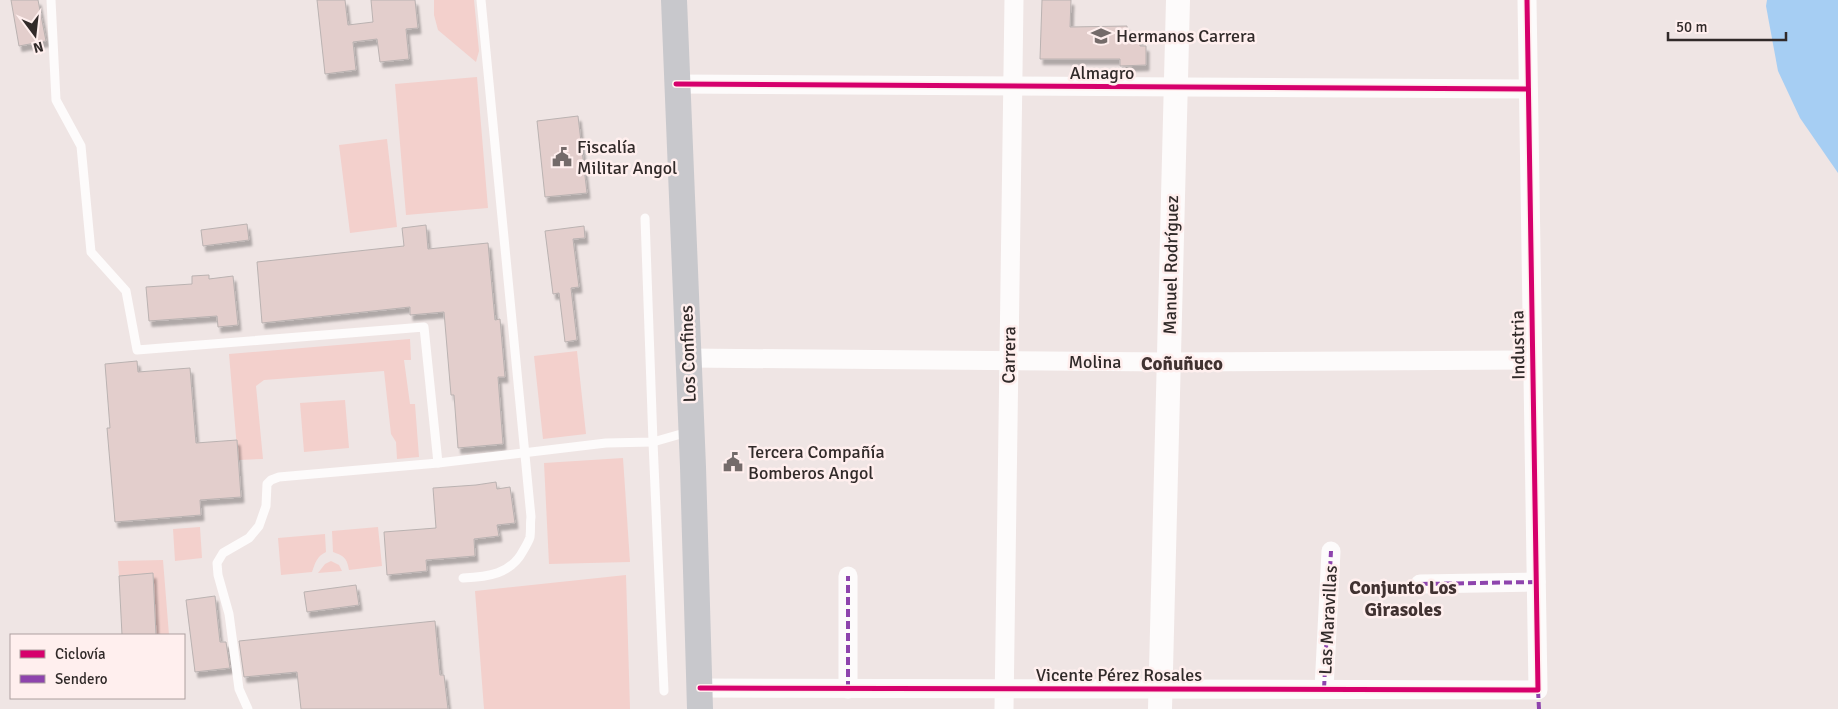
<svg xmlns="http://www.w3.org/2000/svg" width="1838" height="709" font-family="Signika,sans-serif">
	<defs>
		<filter id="shadow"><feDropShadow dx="3" dy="5.5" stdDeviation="1" flood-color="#0004"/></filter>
	</defs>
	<rect width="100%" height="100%" fill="#efe5e4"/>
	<g fill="#f3d0cc">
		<path d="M434,0H474L479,51L476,62L438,30L434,15Z"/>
		<path d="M477,77L488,208L406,215L395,84Z"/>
		<path d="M387,139L397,227L350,233L339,145Z"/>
		<path d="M410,339L411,360H404L410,404H415L419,457L397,459L396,442L391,434L384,371L264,380L256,386L263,459L238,460L229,354Z"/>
		<path d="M577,351L586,434L543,439L534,356Z"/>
		<path d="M345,400L349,448L304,452L300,403Z"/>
		<path d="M623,458L630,562L549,564L544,463Z"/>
		<path d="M200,527L202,558L175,561L173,529Z"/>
		<path d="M378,527L382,566L349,570C347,558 344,556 333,552L332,531Z"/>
		<path d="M325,534L326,552C317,556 315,563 312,572L281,575L278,538Z"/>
		<path d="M163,560L169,635H156L153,574L119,576L118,561Z"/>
		<path d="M331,561L339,565L342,571L318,573L325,564Z"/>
		<path d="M626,575L630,709H484L475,591Z"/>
	</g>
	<path fill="#a6cef3" d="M1767,0H1838V173L1800,118L1778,71L1766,6Z"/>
	<g fill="#e3cecc" stroke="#bab2b1" filter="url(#shadow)">
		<path d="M11,0H38L46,41L19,46Z"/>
		<path d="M317,0H345L348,25L373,22L371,0H415L418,28L406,29L409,59L380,62L377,39L353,42L356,70L325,74Z"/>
		<path d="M1042,0H1071L1070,27L1127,26V40L1140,39V46H1146V65L1120,66V59H1040Z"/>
		<path d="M578,116L587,193L545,197L537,121Z"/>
		<path d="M247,224L249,240L203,246L201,230Z"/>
		<path d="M426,225L428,249L488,243L495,320L500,319L505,377H498L503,444L458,448L454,395H451L444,312L410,315V307L262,323L257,262L404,246L402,228Z"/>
		<path d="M584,226L585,238L573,239L579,287L571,288L577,340L565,342L559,293L553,294L545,231Z"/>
		<path d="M209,275V279L233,276L238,325L218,327L217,316L149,321L146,287L192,284V276Z"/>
		<path d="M137,361L138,372L190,368L196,443L237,440L241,497L200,500L201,515L115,522L107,428H110L105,364Z"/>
		<path d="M496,482L497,489L510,487L515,523L497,525L499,536L474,539L475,556L426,560L427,571L387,575L384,532L436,528L433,488L476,485Z"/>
		<path d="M153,573L156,635H122L119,576Z"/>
		<path d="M356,585L359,605L307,612L304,592Z"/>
		<path d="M215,596L220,642H226L230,668L195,672L186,600Z"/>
		<path d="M435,621L440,675H444L448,709H301L297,672L244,677L239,641Z"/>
	</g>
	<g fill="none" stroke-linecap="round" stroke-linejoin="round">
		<g stroke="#fdfbfb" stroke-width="9">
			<path d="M51,0L56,100L81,146L91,252L126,291L137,350L424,327L438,463L606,443L653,442L688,432"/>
			<path d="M645,218L653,442L664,691"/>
			<path d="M463,578C488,577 511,574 523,551C526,546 529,541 530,537C531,530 530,523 531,517L481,0"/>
			<path d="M248,709L239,689L229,614L218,575L217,563L223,553L249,538L259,526L266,506L267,484L271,480L279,477L438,463"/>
		</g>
		<g stroke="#fdfbfb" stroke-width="19">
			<path d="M676,84L1528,89"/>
			<path d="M688,358L1169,362L1532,360"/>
			<path d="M1420,584L1536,582"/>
			<path d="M700,688L1538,690L1527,0"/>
			<path d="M848,689V576"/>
			<path d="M1324,689L1331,551"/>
			<path d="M1004,709L1014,0"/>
		</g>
		<path stroke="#fdfbfb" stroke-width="24" d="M1160,709L1178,0"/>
		<path stroke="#c8c8cc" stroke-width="26" d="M674,0L693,467L700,709"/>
		<g stroke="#8e44ad" stroke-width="4" stroke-dasharray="8 4" stroke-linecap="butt">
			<path d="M1420,584L1536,582"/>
			<path d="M848,689V576"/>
			<path d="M1324,689L1331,551"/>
			<path d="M1538,690L1539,709"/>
		</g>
		<defs>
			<g id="cycleway">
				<path d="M676,84L1528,89"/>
				<path d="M700,688L1538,690L1527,0"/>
			</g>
		</defs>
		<use href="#cycleway" stroke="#ffefee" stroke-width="8"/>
		<use href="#cycleway" stroke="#d6006c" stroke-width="5"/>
	</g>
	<defs>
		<symbol id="school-bare" viewBox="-9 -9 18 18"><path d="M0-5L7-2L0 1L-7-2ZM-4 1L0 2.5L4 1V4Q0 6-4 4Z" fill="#746b6a" stroke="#ffefee" stroke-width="2.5" paint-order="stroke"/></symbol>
		<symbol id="civic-bare" viewBox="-9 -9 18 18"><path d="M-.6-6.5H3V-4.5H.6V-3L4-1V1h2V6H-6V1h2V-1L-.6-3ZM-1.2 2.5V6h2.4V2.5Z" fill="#746b6a" stroke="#ffefee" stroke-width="2.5" paint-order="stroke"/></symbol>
	</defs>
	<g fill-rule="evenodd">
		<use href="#school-bare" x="1087" y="22" width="28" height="28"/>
		<use href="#civic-bare" x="548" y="143" width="28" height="28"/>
		<use href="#civic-bare" x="719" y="448" width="28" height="28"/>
	</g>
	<g text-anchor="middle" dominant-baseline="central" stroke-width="5" stroke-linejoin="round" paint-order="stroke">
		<g font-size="18" fill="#312a29" stroke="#ffefee" text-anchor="start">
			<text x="1116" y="36">Hermanos Carrera</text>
			<text x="577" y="147">Fiscalía<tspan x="577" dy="21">Militar Angol</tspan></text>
			<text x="748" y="452">Tercera Compañía<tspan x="748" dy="21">Bomberos Angol</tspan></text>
		</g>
		<g font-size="18" fill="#312a29" stroke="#ffefee">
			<text x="1102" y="73">Almagro</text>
			<text transform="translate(1171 265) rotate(-89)">Manuel Rodríguez</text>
			<text transform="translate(1518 345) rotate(-91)">Industria</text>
			<text transform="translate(688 354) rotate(-92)">Los Confines</text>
			<text transform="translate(1009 355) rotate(-89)">Carrera</text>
			<text x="1095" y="362">Molina</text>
			<text transform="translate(1328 620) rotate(-87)">Las Maravillas</text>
			<text x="1119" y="675">Vicente Pérez Rosales</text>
		</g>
		<g font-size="19" font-weight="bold" fill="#413231" stroke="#ffefee">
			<text x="1182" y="364">Coñuñuco</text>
			<text x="1403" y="588">Conjunto Los<tspan x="1403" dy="22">Girasoles</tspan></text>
		</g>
	</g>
	<rect x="10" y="634" width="175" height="65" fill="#ffefee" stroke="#ada09f"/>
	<rect x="20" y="650" width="25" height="8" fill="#d6006c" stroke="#ada09f"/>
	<text x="55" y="659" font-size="15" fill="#312a29">Ciclovía</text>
	<rect x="20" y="675" width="25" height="8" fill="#8e44ad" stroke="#ada09f"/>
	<text x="55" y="684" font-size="15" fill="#312a29">Sendero</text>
	<g transform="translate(35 35) rotate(165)" stroke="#ffefee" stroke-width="4" paint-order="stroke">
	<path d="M0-4L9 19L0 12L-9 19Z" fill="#312a29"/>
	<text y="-8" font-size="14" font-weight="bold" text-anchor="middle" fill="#312a29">N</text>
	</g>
	<path d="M1668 32v8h118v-8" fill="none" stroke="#312a29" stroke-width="2.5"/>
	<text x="1676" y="32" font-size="15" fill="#312a29" stroke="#ffefee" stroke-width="4" paint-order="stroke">50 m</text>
</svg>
